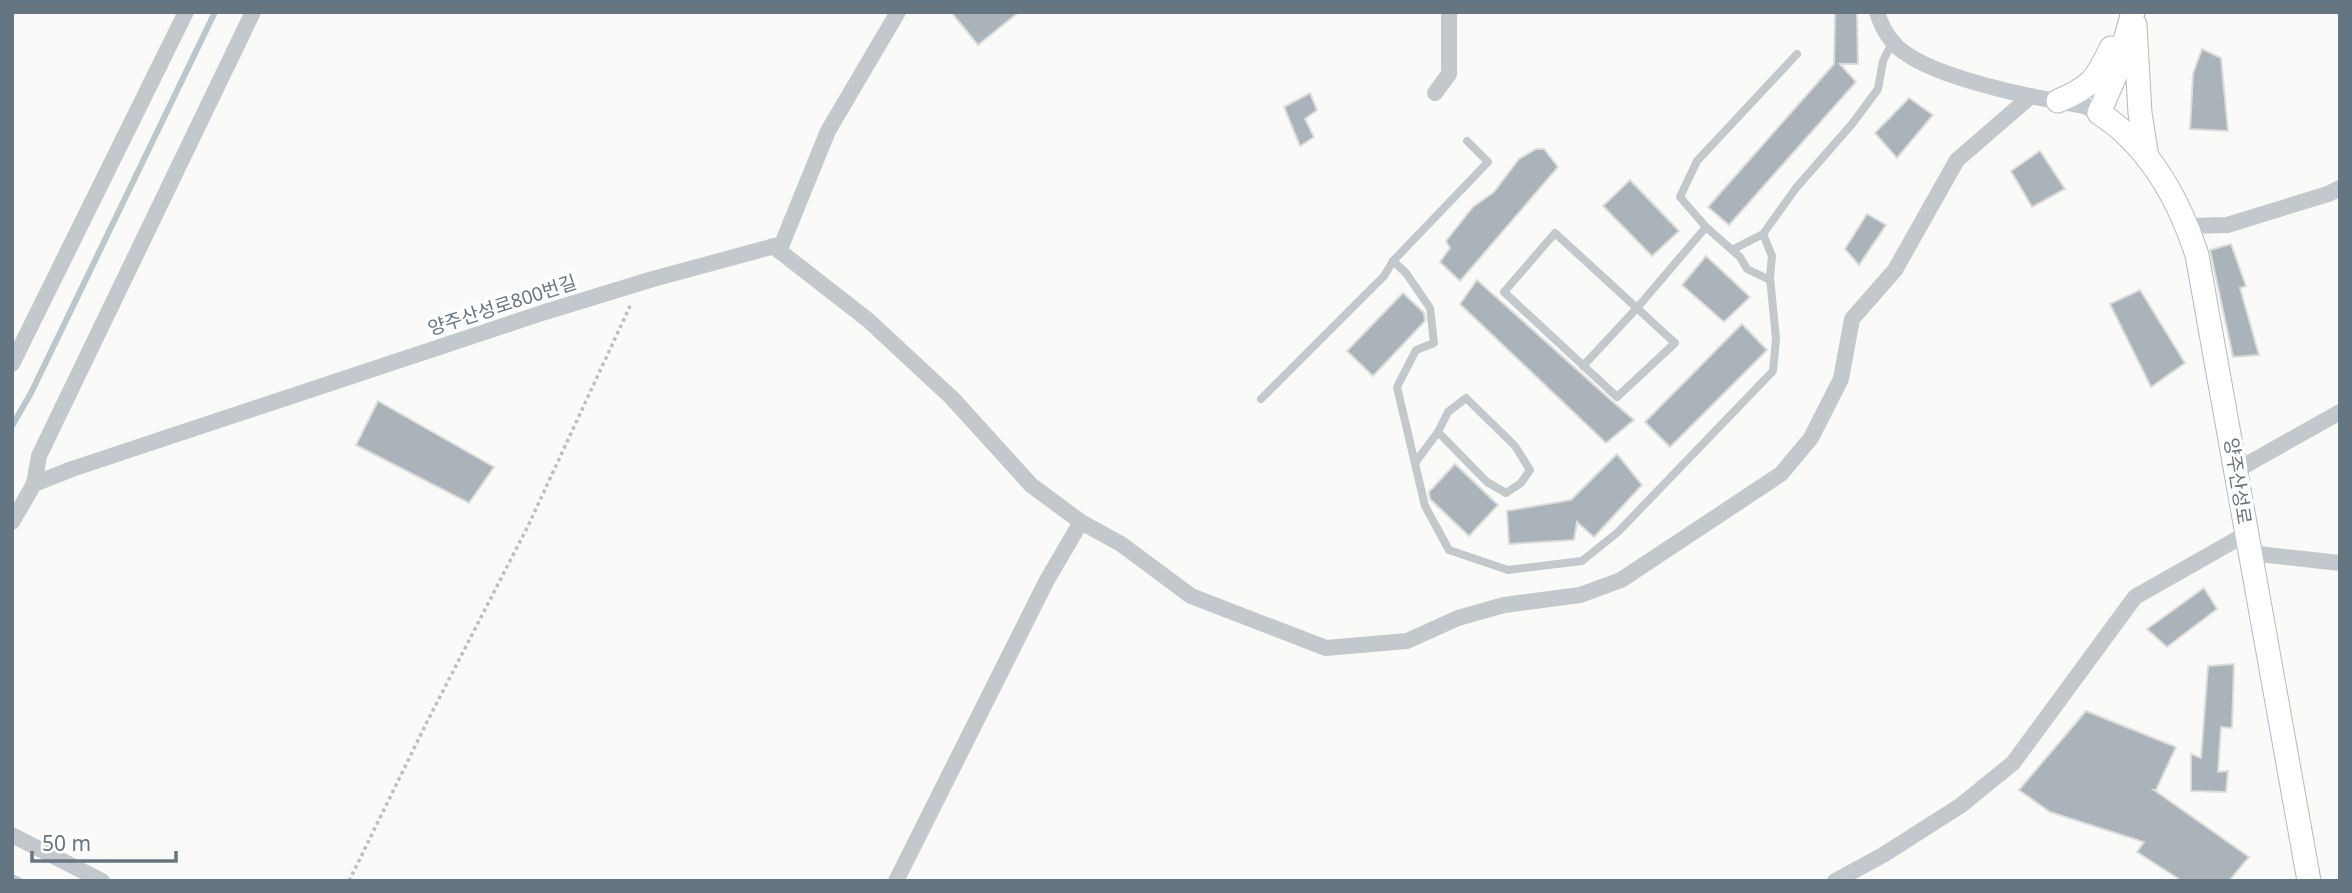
<svg xmlns="http://www.w3.org/2000/svg" width="2352" height="893" font-family="'Noto Sans','Noto Sans KR',sans-serif">
	<rect width="100%" height="100%" fill="#fafaf8"/>
	<g fill="none" stroke-linecap="round" stroke-linejoin="round">
		<g stroke="#bbc7cb" stroke-width="6">
			<path d="M12,426L31,393L215,12"/>
			<path d="M12,877L20,881"/>
		</g>
	</g>
	<g fill="#aab3b9" stroke="#dcdcda" stroke-width="2">
		<path d="M951,12H1019L978,45Z"/>
		<path d="M1835,12H1857L1858,64H1840L1856,82L1729,225L1708,207L1834,64Z"/>
		<path d="M2202,49L2221,58L2228,131L2190,129L2193,74Z"/>
		<path d="M1310,93L1317,110L1305,119L1314,137L1300,146L1284,107Z"/>
		<path d="M1909,98L1933,115L1897,158L1875,133Z"/>
		<path d="M1536,149H1544L1558,167L1460,281L1440,262L1450,248L1446,241L1473,207L1494,192L1519,159Z"/>
		<path d="M2040,151L2065,189L2032,207L2011,171Z"/>
		<path d="M1630,180L1679,231L1652,256L1603,206Z"/>
		<path d="M1867,214L1886,225L1859,265L1845,249Z"/>
		<path d="M2231,244L2246,286L2240,288L2259,355L2233,357L2210,250Z"/>
		<path d="M1706,256L1750,297L1724,322L1682,285Z"/>
		<path d="M1477,280L1613,402L1634,420L1606,443L1460,304Z"/>
		<path d="M2140,290L2185,363L2151,387L2110,304Z"/>
		<path d="M1403,293L1424,313L1425,321L1373,376L1347,351Z"/>
		<path d="M1742,324L1767,350L1670,447L1645,422Z"/>
		<path d="M378,401L494,467L469,503L356,445Z"/>
		<path d="M1617,454L1642,485L1594,537L1577,522L1574,540L1509,544L1507,511L1571,500Z"/>
		<path d="M1455,464L1498,505L1469,536L1430,499L1429,492Z"/>
		<path d="M2204,588L2217,609L2167,647L2147,629Z"/>
		<path d="M2234,664L2232,728L2221,727L2218,772L2228,771L2226,792L2191,791V754L2201,758L2208,666Z"/>
		<path d="M2086,711L2176,747L2156,790H2154L2249,857L2229,881H2182L2137,852L2144,842L2050,812L2019,790Z"/>
	</g>
	<g fill="none" stroke-linecap="round" stroke-linejoin="round">
		<defs>
			<g id="secondary">
				<path d="M2133,12L2115,76L2099,113C2149,145 2179,200 2197,255L2309,881"/>
				<path d="M2135,25L2140,113L2147,157"/>
				<path d="M2058,101C2091,87 2096,80 2111,48"/>
			</g>
		</defs>
		<use href="#secondary" stroke="#b3babf" stroke-width="25"/>
		<path stroke="#bbbfc2" stroke-width="3.5" stroke-dasharray="3.5 3.5" stroke-linecap="butt" d="M349,881L427,722L528,526L631,304"/>
		<g stroke="#c3c8cc" stroke-width="8">
			<path d="M1555,233L1675,343L1617,397L1504,292Z"/>
			<path d="M1732,250L1763,234"/>
			<path d="M1393,261L1406,273L1430,308L1434,343L1416,350L1397,387L1425,506L1449,550L1508,570L1582,561L1618,532L1773,371L1776,339L1770,277L1772,256L1763,234L1796,188L1852,124L1878,89L1883,61L1892,43"/>
			<path d="M1770,280L1747,269L1740,257L1706,227L1680,197L1697,161L1797,54"/>
			<path d="M1583,366L1637,308L1706,227"/>
			<path d="M1261,399L1384,276L1393,261L1488,162L1467,141"/>
			<path d="M1415,463L1438,432L1448,412L1466,398L1515,446L1530,470L1521,483L1506,493L1487,482L1438,432"/>
		</g>
		<g stroke="#c3c8cc" stroke-width="16">
			<path d="M1877,12C1880,22 1886,34 1892,41C1919,77 2040,99 2085,106L2099,113"/>
			<path d="M1435,93L1449,74V12"/>
			<path d="M2187,226L2227,225L2328,194L2340,188"/>
			<path d="M773,246L868,320L952,398L1031,485L1081,522L1121,544L1191,596L1326,648L1407,641L1458,618L1504,605L1580,595L1621,580L1781,474L1811,438L1841,379L1852,319L1895,270L1957,160L2031,96"/>
			<path d="M12,364L186,12"/>
			<path d="M2237,470L2340,412"/>
			<path d="M34,484L39,456L253,12"/>
			<path d="M12,522L34,484L72,469L545,312L653,279L782,244L828,131L898,12"/>
			<path d="M2250,553L2340,563"/>
			<path d="M12,835L102,881"/>
			<path d="M896,881L1047,580L1081,522"/>
			<path d="M1835,881L1883,855L1960,806L2013,763L2135,597L2246,534"/>
		</g>
		<use href="#secondary" stroke="#fff" stroke-width="23"/>
	</g>
	<g text-anchor="middle" dominant-baseline="central" stroke-width="7" stroke-linejoin="round" paint-order="stroke">
		<g font-size="19" fill="#657683" stroke="#fff">
			<text transform="translate(502 305) rotate(-18)">양주산성로800번길</text>
			<text transform="translate(2238 481) rotate(81)">양주산성로</text>
		</g>
	</g>
	<rect width="2352" height="893" fill="none" stroke="#657683" stroke-width="28"/>
	<path d="M32 851v10h144v-10" fill="none" stroke="#657683" stroke-width="3.5"/>
	<text x="42" y="851" font-size="21" fill="#657683" stroke="#ffffff" stroke-width="5" paint-order="stroke">50 m</text>
</svg>
